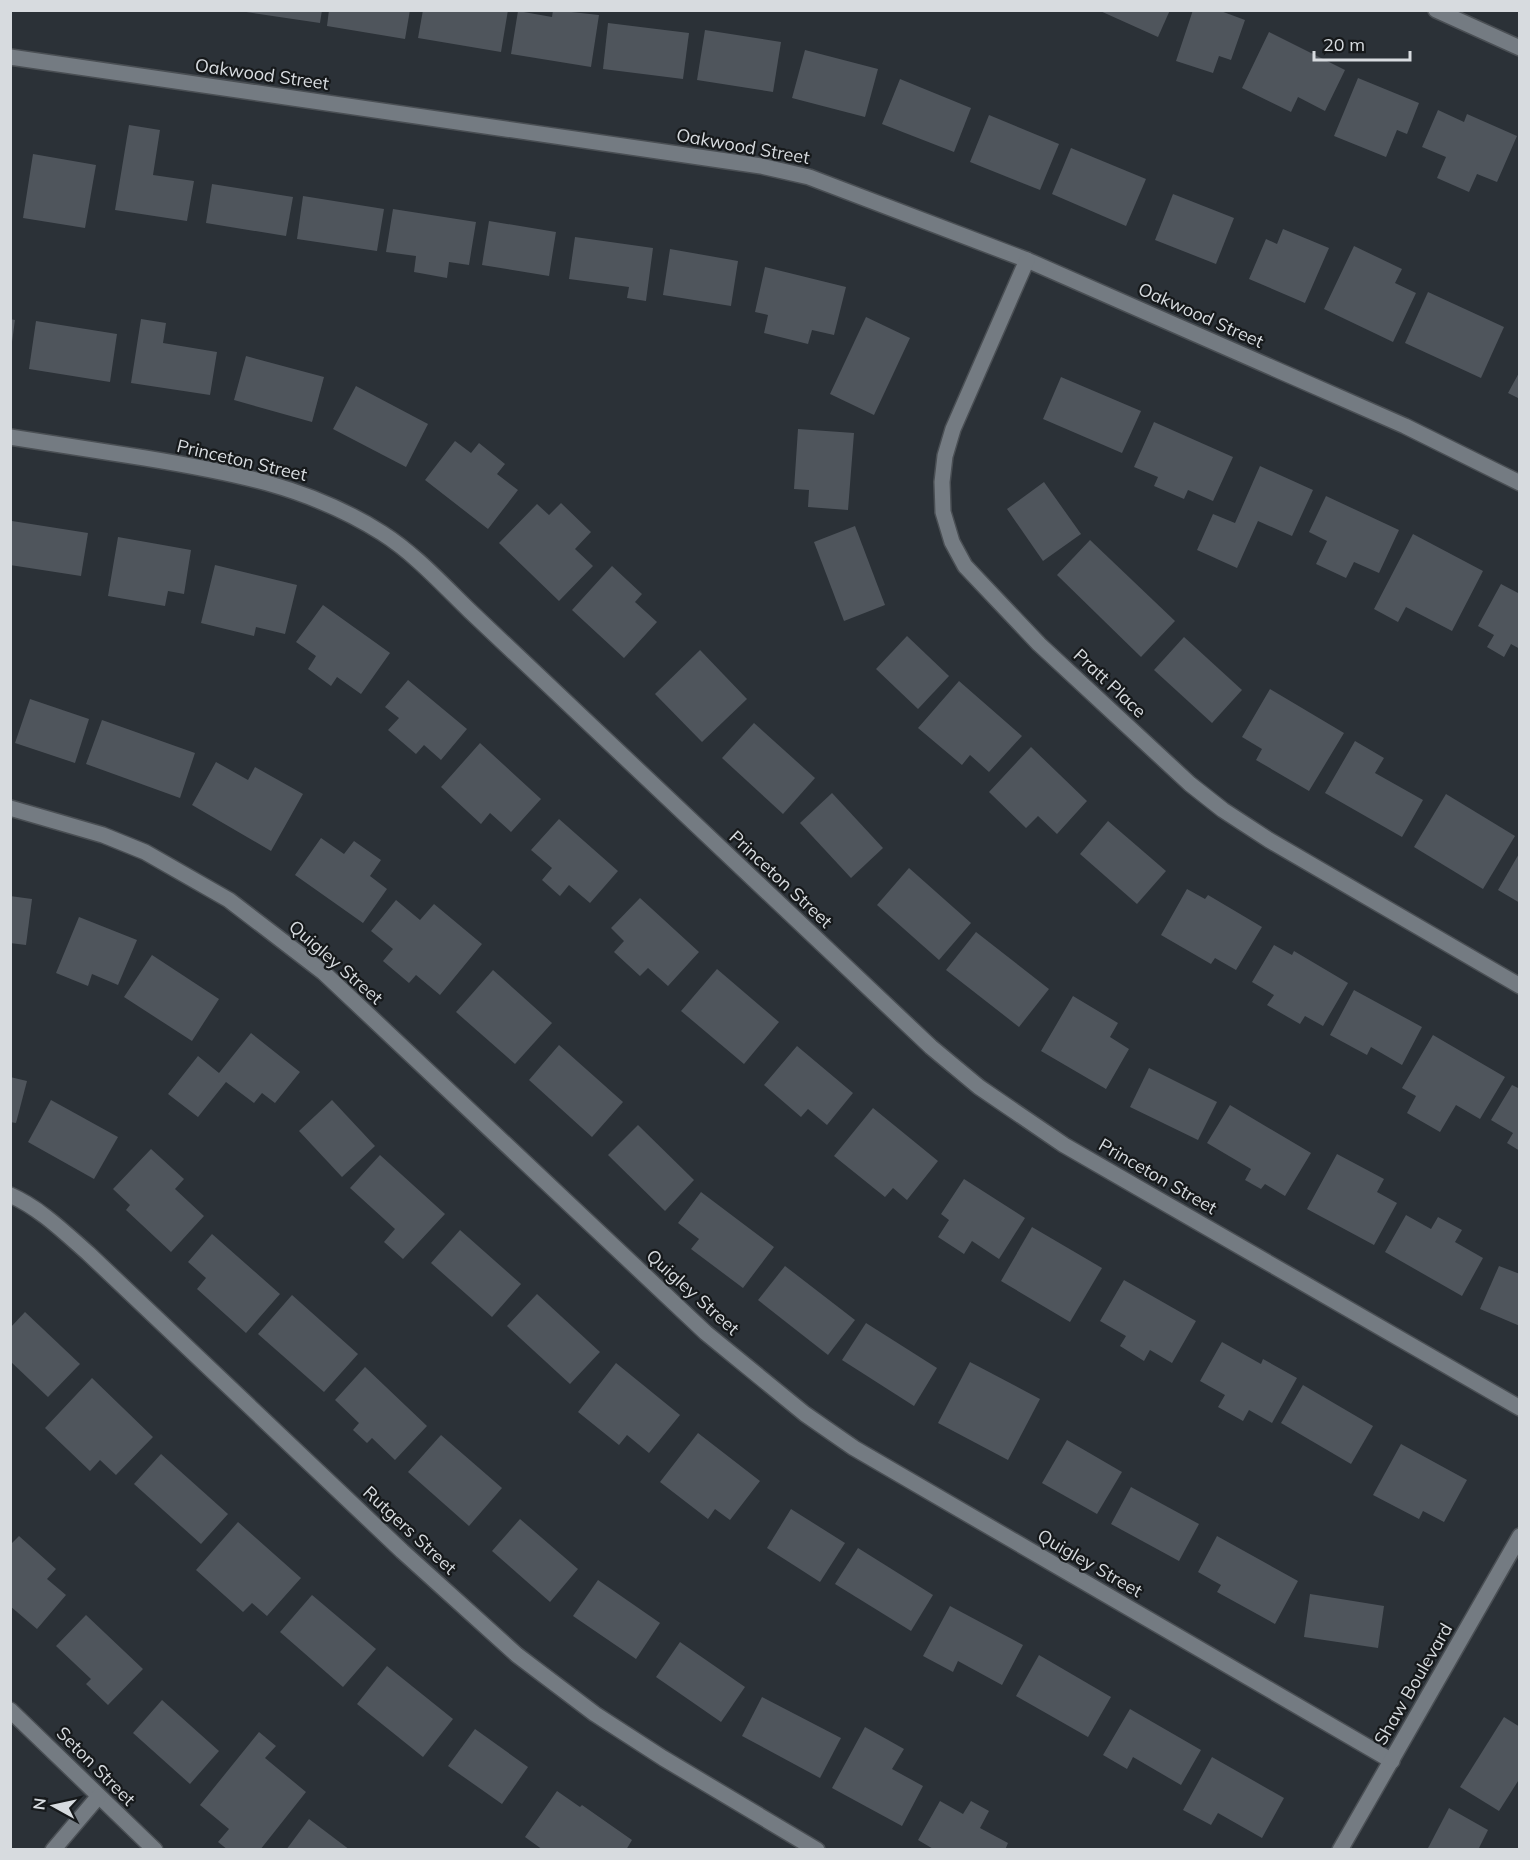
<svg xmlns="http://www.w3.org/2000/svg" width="1530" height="1860" font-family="Mulish,sans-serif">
	<rect width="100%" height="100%" fill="#2b3137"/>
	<g fill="#4f555c">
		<path d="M233,10H322L320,23Z"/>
		<path d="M329,10H410L405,39L327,26Z"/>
		<path d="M423,10H508L501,52L418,38Z"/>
		<path d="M553,10L599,15L591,67L511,54L518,11L552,17Z"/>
		<path d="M1098,10H1170L1158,37Z"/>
		<path d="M1193,10H1218L1245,20L1231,60L1219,56L1213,73L1176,61Z"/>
		<path d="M608,23L689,33L683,79L603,69Z"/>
		<path d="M705,30L781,42L773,92L697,80Z"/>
		<path d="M1269,32L1345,70L1325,111L1298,97L1291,112L1242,88Z"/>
		<path d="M805,50L878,69L865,117L792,98Z"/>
		<path d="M1358,78L1419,103L1407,134L1397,130L1386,157L1334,136Z"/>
		<path d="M900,79L971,108L954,152L882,124Z"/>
		<path d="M1438,110L1464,122L1467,114L1517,136L1497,182L1477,174L1469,192L1437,178L1446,157L1422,147Z"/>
		<path d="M989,115L1059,144L1040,190L970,162Z"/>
		<path d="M129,125L160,130L153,175L194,181L187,221L115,210Z"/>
		<path d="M1071,148L1146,179L1126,226L1052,194Z"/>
		<path d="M33,154L96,165L85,228L23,218Z"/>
		<path d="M212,184L293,197L286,236L206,223Z"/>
		<path d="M1173,194L1234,218L1216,264L1155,240Z"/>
		<path d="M303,196L384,209L377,251L297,239Z"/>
		<path d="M393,209L476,222L469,265L449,262L447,278L414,272L416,256L386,252Z"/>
		<path d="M489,221L556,232L549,276L482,265Z"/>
		<path d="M1283,229L1329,248L1305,303L1249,279L1266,239L1277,244Z"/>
		<path d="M575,237L653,248L646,301L627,298L629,287L569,279Z"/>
		<path d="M1354,246L1402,269L1395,283L1416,293L1393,342L1324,309Z"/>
		<path d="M670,249L738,261L731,306L663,295Z"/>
		<path d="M765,267L846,287L834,335L812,330L808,344L764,333L768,315L755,312Z"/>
		<path d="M1428,292L1504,327L1481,378L1405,343Z"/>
		<path d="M866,317L910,338L874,415L830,394Z"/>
		<path d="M10,319L15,320L12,342H10Z"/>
		<path d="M141,319L166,323L163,343L217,352L210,395L131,383Z"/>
		<path d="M36,321L117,334L110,382L29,369Z"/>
		<path d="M246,356L324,377L312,422L234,400Z"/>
		<path d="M1520,371V399L1508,393Z"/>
		<path d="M1061,377L1141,411L1122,453L1043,419Z"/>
		<path d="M356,386L428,424L406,467L333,429Z"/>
		<path d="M1154,422L1233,457L1213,501L1188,490L1184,499L1154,486L1158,477L1134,467Z"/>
		<path d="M798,429L854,433L848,510L808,507L809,490L794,489Z"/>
		<path d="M455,441L471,453L479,443L505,464L497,474L518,490L488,529L425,480Z"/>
		<path d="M1260,466L1313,490L1292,536L1258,521L1237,568L1197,550L1213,514L1235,523Z"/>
		<path d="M1044,482L1081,534L1043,561L1007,509Z"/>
		<path d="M1326,496L1399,530L1379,573L1354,562L1346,578L1316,564L1327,541L1309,532Z"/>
		<path d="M561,503L591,532L575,549L593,566L559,601L499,543L537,504L549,515Z"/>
		<path d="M12,521L88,533L81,576L10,565Z"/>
		<path d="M855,526L885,605L844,621L814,542Z"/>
		<path d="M1413,534L1483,571L1452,631L1406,607L1398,622L1374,609Z"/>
		<path d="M118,537L191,550L184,594L168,591L165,606L108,596Z"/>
		<path d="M1090,540L1175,621L1141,657L1057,575Z"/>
		<path d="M215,565L297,585L285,634L256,627L254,636L201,623Z"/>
		<path d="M612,566L642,594L635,602L657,622L624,658L572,610Z"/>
		<path d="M1501,584L1520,594V649L1511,644L1504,657L1487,647L1494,635L1478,626Z"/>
		<path d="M323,605L390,653L361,694L337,677L331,686L308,669L316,656L296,642Z"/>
		<path d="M907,636L949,676L918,709L876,669Z"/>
		<path d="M1184,637L1242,690L1212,723L1154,670Z"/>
		<path d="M700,650L747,699L702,742L655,694Z"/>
		<path d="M408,680L467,729L441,760L424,745L416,754L388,730L399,718L385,707Z"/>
		<path d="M959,681L1022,736L989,772L970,755L962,765L918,728Z"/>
		<path d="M1270,689L1344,733L1309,791L1256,760L1262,749L1242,737Z"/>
		<path d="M30,699L89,719L75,763L15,743Z"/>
		<path d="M102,720L195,753L180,798L86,764Z"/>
		<path d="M754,723L815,778L783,814L722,758Z"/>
		<path d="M1355,741L1384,758L1375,773L1423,800L1402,837L1325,793Z"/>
		<path d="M480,743L541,799L511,832L490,813L481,824L441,787Z"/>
		<path d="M1031,747L1087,801L1057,834L1038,816L1026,828L989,792Z"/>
		<path d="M216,762L248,780L255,767L303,794L271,851L192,805Z"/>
		<path d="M832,793L883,848L851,878L800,823Z"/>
		<path d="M1446,794L1515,836L1483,889L1414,847Z"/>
		<path d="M559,819L618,871L590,903L569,885L560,896L542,880L552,868L531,850Z"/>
		<path d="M1108,821L1166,871L1137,904L1080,854Z"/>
		<path d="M321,838L344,854L354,841L381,860L370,876L387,889L363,923L295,875Z"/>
		<path d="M1520,852V903L1498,890Z"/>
		<path d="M909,868L971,923L939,960L877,905Z"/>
		<path d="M1187,889L1205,899L1208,895L1262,927L1236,970L1215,958L1211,964L1161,935Z"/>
		<path d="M10,896L32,899L26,945L10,943Z"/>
		<path d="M640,898L699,952L668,986L648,968L640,976L614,952L624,941L611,928Z"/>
		<path d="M396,900L420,920L434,904L482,944L440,995L416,975L409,983L383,961L393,949L371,931Z"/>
		<path d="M79,917L137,940L118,985L92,974L88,986L56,973Z"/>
		<path d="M976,932L1049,989L1019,1027L946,970Z"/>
		<path d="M1274,945L1292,955L1294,951L1348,983L1323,1026L1305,1016L1300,1024L1267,1005L1274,995L1252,982Z"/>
		<path d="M152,955L219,999L192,1041L124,997Z"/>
		<path d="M717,969L779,1022L744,1064L681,1011Z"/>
		<path d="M493,970L552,1023L515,1064L456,1012Z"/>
		<path d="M1354,990L1422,1027L1402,1065L1371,1047L1367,1055L1330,1035Z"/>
		<path d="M1073,996L1118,1023L1110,1037L1129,1049L1106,1089L1041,1051Z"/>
		<path d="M251,1033L300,1072L275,1103L262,1093L254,1103L226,1082L198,1117L168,1094L198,1056L219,1073Z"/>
		<path d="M1433,1035L1505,1077L1480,1119L1456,1105L1440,1132L1407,1113L1416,1096L1402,1088Z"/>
		<path d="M559,1045L623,1102L592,1137L529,1080Z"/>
		<path d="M797,1046L853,1093L827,1125L808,1109L801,1117L764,1085Z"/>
		<path d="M1149,1068L1217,1102L1198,1140L1130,1107Z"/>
		<path d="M10,1077L27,1081L16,1123L10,1122Z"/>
		<path d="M1512,1085L1520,1089V1151L1507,1143L1513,1133L1491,1120Z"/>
		<path d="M51,1100L118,1137L94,1179L28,1142Z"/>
		<path d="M332,1100L375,1146L342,1177L299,1131Z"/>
		<path d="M1230,1105L1311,1153L1285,1196L1265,1184L1261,1189L1245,1180L1251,1169L1207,1143Z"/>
		<path d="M873,1108L938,1161L907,1200L893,1188L885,1197L834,1156Z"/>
		<path d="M638,1125L694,1180L665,1211L608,1155Z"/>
		<path d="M151,1149L184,1179L175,1189L204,1216L171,1252L126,1210L130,1205L113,1189Z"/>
		<path d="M1337,1154L1384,1179L1377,1192L1397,1203L1374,1245L1307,1209Z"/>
		<path d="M380,1155L445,1214L403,1259L384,1242L395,1229L350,1188Z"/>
		<path d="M964,1179L1025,1218L999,1259L972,1241L964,1254L938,1237L949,1220L941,1214Z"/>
		<path d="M701,1192L774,1247L743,1288L691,1249L699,1239L678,1223Z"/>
		<path d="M1406,1215L1431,1229L1438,1217L1462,1230L1455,1242L1483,1258L1462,1296L1385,1252Z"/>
		<path d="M1032,1227L1102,1268L1070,1322L1001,1281Z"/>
		<path d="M460,1230L521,1284L492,1317L431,1263Z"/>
		<path d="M212,1234L280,1294L246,1333L197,1289L206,1278L188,1262Z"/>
		<path d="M785,1266L855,1320L828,1355L758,1300Z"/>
		<path d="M1499,1266L1520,1274V1326L1480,1309Z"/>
		<path d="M1124,1280L1196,1321L1172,1363L1150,1350L1144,1361L1120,1346L1126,1336L1100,1321Z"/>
		<path d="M537,1294L600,1352L570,1384L507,1326Z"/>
		<path d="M292,1295L358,1354L324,1392L258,1334Z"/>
		<path d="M25,1312L80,1364L48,1397L10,1361V1328Z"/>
		<path d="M866,1323L937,1368L914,1406L842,1360Z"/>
		<path d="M1222,1342L1261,1364L1263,1359L1297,1378L1272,1423L1249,1410L1243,1421L1218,1407L1225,1395L1200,1381Z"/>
		<path d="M970,1362L1040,1399L1008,1460L938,1423Z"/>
		<path d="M616,1363L680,1415L649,1453L627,1435L619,1445L578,1412Z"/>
		<path d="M365,1367L427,1426L395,1460L372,1438L367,1443L353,1430L359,1423L335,1400Z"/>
		<path d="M92,1378L153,1437L116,1475L100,1460L90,1471L45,1428Z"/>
		<path d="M1303,1385L1373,1426L1351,1464L1281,1423Z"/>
		<path d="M698,1433L760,1481L730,1520L715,1509L708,1519L660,1482Z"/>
		<path d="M441,1435L502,1488L469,1526L408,1472Z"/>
		<path d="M1067,1440L1122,1472L1097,1514L1042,1483Z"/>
		<path d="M1401,1444L1467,1480L1444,1522L1423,1511L1419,1519L1373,1495Z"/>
		<path d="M161,1454L228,1514L201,1544L134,1484Z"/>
		<path d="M1131,1487L1199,1524L1179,1561L1111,1524Z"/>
		<path d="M791,1509L845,1543L820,1582L767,1548Z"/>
		<path d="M520,1519L578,1569L550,1602L492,1551Z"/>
		<path d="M238,1522L301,1578L267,1616L252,1603L243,1612L196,1570Z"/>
		<path d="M19,1536L56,1569L47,1579L66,1595L37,1629L10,1606V1545Z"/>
		<path d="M1217,1536L1298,1581L1275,1624L1217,1592L1221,1585L1198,1572Z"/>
		<path d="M858,1548L933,1595L911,1631L835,1584Z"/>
		<path d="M598,1580L660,1623L636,1659L573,1616Z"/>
		<path d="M1310,1594L1384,1606L1378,1648L1304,1637Z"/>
		<path d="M312,1595L376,1649L343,1687L280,1632Z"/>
		<path d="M950,1606L1023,1645L1002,1685L958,1661L953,1672L923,1656Z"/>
		<path d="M86,1615L143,1669L108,1705L86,1684L91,1679L56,1646Z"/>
		<path d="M680,1642L745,1687L721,1722L656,1677Z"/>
		<path d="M1039,1655L1111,1697L1088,1737L1016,1696Z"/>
		<path d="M387,1666L453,1719L423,1757L357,1704Z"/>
		<path d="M762,1697L841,1738L820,1778L742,1736Z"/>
		<path d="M162,1700L219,1751L190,1784L133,1733Z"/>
		<path d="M1130,1709L1201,1750L1181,1785L1133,1757L1127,1769L1103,1755Z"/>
		<path d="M1504,1717L1520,1727V1778L1499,1811L1460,1787Z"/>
		<path d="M865,1727L904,1749L892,1769L923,1786L902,1826L832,1788Z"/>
		<path d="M475,1729L528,1767L502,1804L448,1766Z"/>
		<path d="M259,1732L276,1746L265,1758L306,1792L260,1850H228L218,1842L229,1829L200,1805Z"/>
		<path d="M1212,1757L1284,1798L1262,1838L1218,1813L1211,1825L1183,1810Z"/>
		<path d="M557,1791L580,1807L582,1805L632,1840L626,1850H543L525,1837Z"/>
		<path d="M940,1801L963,1814L971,1801L989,1811L980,1828L1008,1843L1005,1850H935L918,1840Z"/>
		<path d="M1449,1808L1488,1830L1478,1850H1427Z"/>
		<path d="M309,1819L350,1850H286Z"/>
	</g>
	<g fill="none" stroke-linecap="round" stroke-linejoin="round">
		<defs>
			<g id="minor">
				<path d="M1436,10L1520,48"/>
				<path d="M10,57L761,166L809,177L1027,260L1405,426L1520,483"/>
				<path d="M1027,260L953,429L945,456L942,482L943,512L952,542L965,566L1039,644L1190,784L1223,810L1269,840L1520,986"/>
				<path d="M10,437C55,444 100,451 145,458C230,472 308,486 382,533C415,554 442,584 470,611L931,1047L979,1087L1064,1145L1520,1408"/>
				<path d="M10,808L103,835L145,852L229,900L323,972L706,1333L805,1414L854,1448L1392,1761"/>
				<path d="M10,1195C40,1208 65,1233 89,1254L402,1551L517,1655L595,1714L663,1758L817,1850"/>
				<path d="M10,1710L155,1850"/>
				<path d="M53,1850L98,1797"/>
				<path d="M1340,1850L1520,1536"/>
			</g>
		</defs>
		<use href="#minor" stroke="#4a4f54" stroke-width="18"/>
		<use href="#minor" stroke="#747b82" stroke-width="15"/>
	</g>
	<g text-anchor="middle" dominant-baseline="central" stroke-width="4.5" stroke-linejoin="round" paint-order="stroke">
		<g font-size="18" fill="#d7dbdf" stroke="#16191b">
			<text transform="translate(262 74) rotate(8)">Oakwood Street</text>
			<text transform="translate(743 146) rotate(10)">Oakwood Street</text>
			<text transform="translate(1201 315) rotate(24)">Oakwood Street</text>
			<text transform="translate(242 460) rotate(13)">Princeton Street</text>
			<text transform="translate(1110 683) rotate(43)">Pratt Place</text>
			<text transform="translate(781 879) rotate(43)">Princeton Street</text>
			<text transform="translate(336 962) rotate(41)">Quigley Street</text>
			<text transform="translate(1158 1176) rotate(30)">Princeton Street</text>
			<text transform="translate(693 1292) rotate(42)">Quigley Street</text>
			<text transform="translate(410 1530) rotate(43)">Rutgers Street</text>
			<text transform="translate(1090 1563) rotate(30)">Quigley Street</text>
			<text transform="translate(1413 1684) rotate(-60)">Shaw Boulevard</text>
			<text transform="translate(96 1766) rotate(45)">Seton Street</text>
		</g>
	</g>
	<rect width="1530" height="1860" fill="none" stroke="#d7dbdf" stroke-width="24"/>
	<g transform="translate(54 1806) rotate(278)" stroke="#16191b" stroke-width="4.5" paint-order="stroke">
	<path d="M0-4.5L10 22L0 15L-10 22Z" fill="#d7dbdf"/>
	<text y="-9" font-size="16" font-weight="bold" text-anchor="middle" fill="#d7dbdf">N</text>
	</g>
	<path d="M1314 51v9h96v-9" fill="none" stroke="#d7dbdf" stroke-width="3"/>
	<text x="1323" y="51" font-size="18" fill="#d7dbdf" stroke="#16191b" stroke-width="4.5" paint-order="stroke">20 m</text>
</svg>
